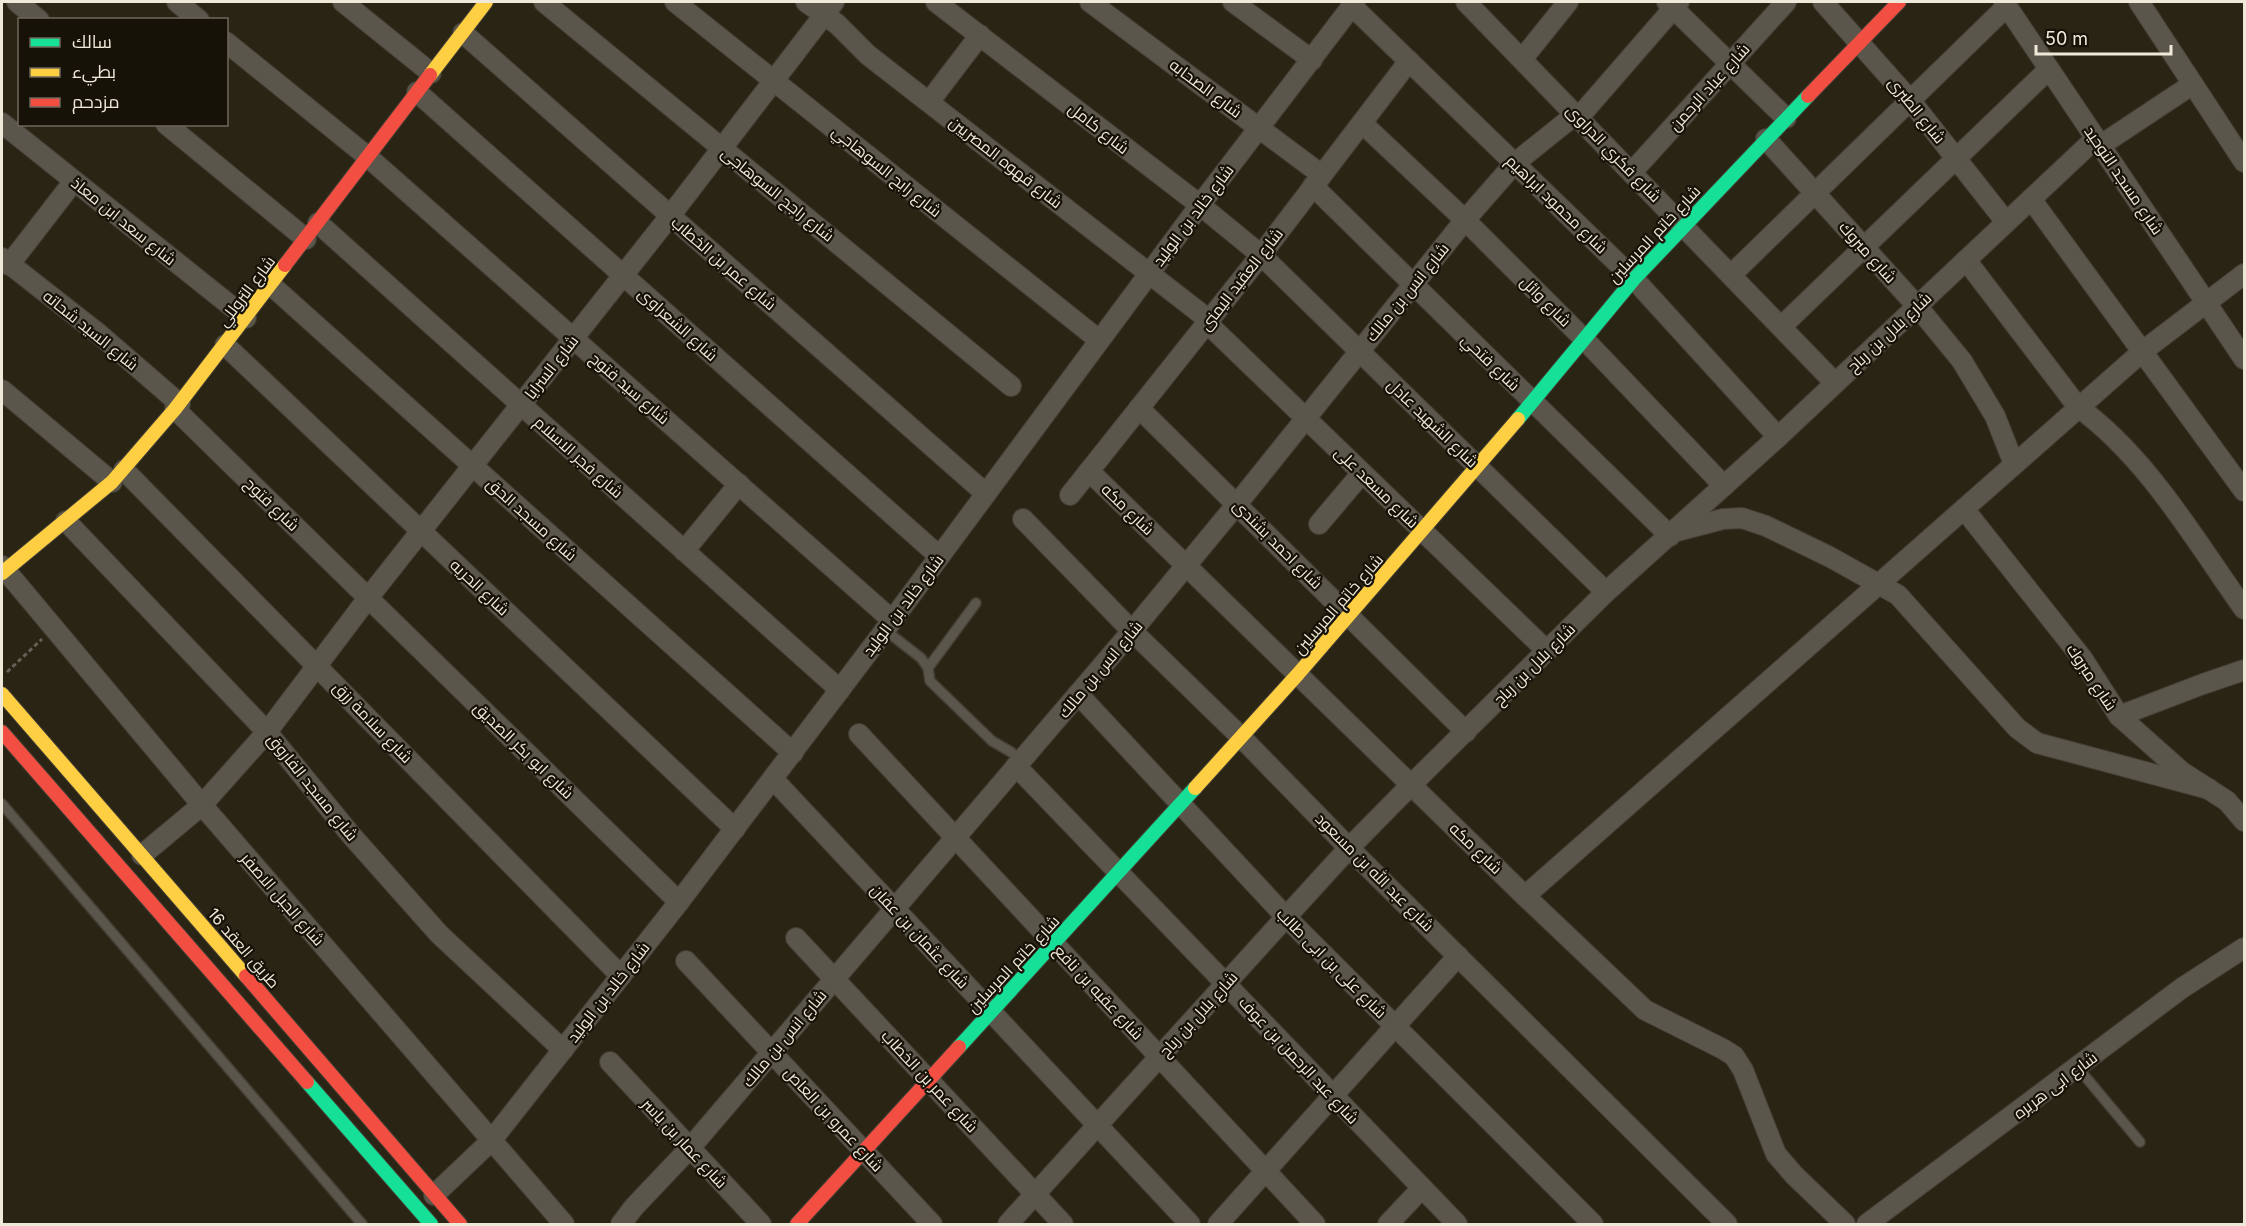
<svg xmlns="http://www.w3.org/2000/svg" width="2246" height="1226" font-family="Inter,Cairo,sans-serif">
	<rect width="100%" height="100%" fill="#2a2415"/>
	<g fill="none" stroke-linecap="round" stroke-linejoin="round">
		<defs>
			<g id="lane">
				<path d="M885,630L921,658L928,668L930,681L992,741L1011,752L1021,761"/>
				<path d="M928,668L976,603"/>
				<path d="M2,804L362,1224"/>
				<path d="M2078,1068L2140,1142"/>
			</g>
			<g id="street">
				<path d="M17,2L39,20"/>
				<path d="M177,2L199,20"/>
				<path d="M343,2L431,73"/>
				<path d="M544,2L1011,386"/>
				<path d="M675,2L1099,340"/>
				<path d="M806,2L837,24L868,55L1209,320"/>
				<path d="M936,2L1200,205L1261,255L1606,592"/>
				<path d="M1090,2L1322,175"/>
				<path d="M1233,2L1312,60"/>
				<path d="M1466,2L1835,383"/>
				<path d="M1667,2L1786,118"/>
				<path d="M1823,2L1910,100L2006,222"/>
				<path d="M2004,2L2244,359"/>
				<path d="M2139,2L2244,162"/>
				<path d="M1352,6L1634,279L1778,437"/>
				<path d="M463,33L985,493"/>
				<path d="M226,42L368,157L892,620"/>
				<path d="M1523,58L1568,2"/>
				<path d="M417,92L939,556"/>
				<path d="M929,102L980,35"/>
				<path d="M1579,117L1679,2"/>
				<path d="M2,123L246,318"/>
				<path d="M1362,123L1465,220L1583,338L1724,486"/>
				<path d="M166,124L306,239"/>
				<path d="M1766,139L1917,306L1962,361L1995,416L2014,464"/>
				<path d="M2101,145L2193,84"/>
				<path d="M1632,172L1786,2"/>
				<path d="M1313,186L1670,536"/>
				<path d="M2031,199L2244,491"/>
				<path d="M318,223L840,690"/>
				<path d="M2,258L99,334L180,404"/>
				<path d="M1966,260L2078,407C2148,458 2195,540 2244,609"/>
				<path d="M9,265L74,181"/>
				<path d="M1731,275L2007,6"/>
				<path d="M271,285L793,753"/>
				<path d="M1207,323L1547,651"/>
				<path d="M1781,327L2049,69"/>
				<path d="M225,345L735,829"/>
				<path d="M2,390L112,482"/>
				<path d="M1139,408L1466,732"/>
				<path d="M175,409L679,902"/>
				<path d="M124,470L621,976"/>
				<path d="M1089,471L1525,896L1645,1010L1723,1049L1734,1056L1743,1070L1776,1154L1794,1175L1845,1224"/>
				<path d="M1070,495L1261,255L1409,61"/>
				<path d="M1964,509L2082,658L2119,716L2182,772L2227,801L2244,821"/>
				<path d="M1023,519L1132,631L1241,737L1349,848L1727,1224"/>
				<path d="M66,521L267,732L351,835L439,934L563,1050"/>
				<path d="M1319,524L1362,473"/>
				<path d="M1677,531L1723,519L1742,518L1766,526L1830,557L1898,595L2017,728L2037,743L2209,789"/>
				<path d="M684,551L739,484"/>
				<path d="M2,566L202,805L564,1224"/>
				<path d="M1078,694L1286,917L1593,1224"/>
				<path d="M2119,716L2203,684L2244,670"/>
				<path d="M859,734L1315,1224"/>
				<path d="M1016,766L1457,1224"/>
				<path d="M773,779L1190,1224"/>
				<path d="M142,855L202,805L267,732L368,598L670,216L834,2"/>
				<path d="M1525,896L2143,351L2244,274"/>
				<path d="M796,938L1063,1224"/>
				<path d="M686,961L932,1224"/>
				<path d="M610,1062L761,1224"/>
				<path d="M434,1195L491,1141L679,902L885,630L1200,205L1355,2"/>
				<path d="M621,1224L634,1207L690,1148L1132,631L1237,504L1465,220L1515,163L1576,114"/>
				<path d="M1008,1224L1286,917L1349,848L1411,785L1606,592L1778,437L2096,138"/>
				<path d="M1218,1224L1458,956"/>
				<path d="M1388,1224L1421,1189"/>
				<path d="M1867,1224L2182,988L2244,948"/>
			</g>
			<g id="fast">
				<path d="M1518,419L1634,279L1808,96"/>
				<path d="M959,1047L1195,788"/>
				<path d="M307,1082L431,1224"/>
			</g>
			<g id="slow">
				<path d="M430,75L486,2"/>
				<path d="M2,573L112,482L175,409L285,265"/>
				<path d="M2,694L246,976"/>
				<path d="M1195,788L1298,674L1518,419"/>
			</g>
			<g id="jam">
				<path d="M1808,96L1899,2"/>
				<path d="M285,265L430,75"/>
				<path d="M2,732L307,1082"/>
				<path d="M246,976L460,1224"/>
				<path d="M797,1224L959,1047"/>
			</g>
		</defs>
		<use href="#lane" stroke="#423e33" stroke-width="12"/>
		<use href="#street" stroke="#423e33" stroke-width="22"/>
		<use href="#fast" stroke="#423e33" stroke-width="16"/>
		<use href="#slow" stroke="#423e33" stroke-width="16"/>
		<use href="#jam" stroke="#423e33" stroke-width="16"/>
		<path stroke="#636056" stroke-width="3" stroke-dasharray="4.5 3" stroke-linecap="butt" d="M7,672L42,639"/>
		<use href="#lane" stroke="#5a564b" stroke-width="9"/>
		<use href="#street" stroke="#5a564b" stroke-width="20"/>
		<use href="#fast" stroke="#16e098" stroke-width="14"/>
		<use href="#slow" stroke="#ffcf43" stroke-width="14"/>
		<use href="#jam" stroke="#f24e42" stroke-width="14"/>
	</g>
	<g text-anchor="middle" dominant-baseline="central" stroke-width="4.5" stroke-linejoin="round" paint-order="stroke">
		<g font-size="16" fill="#efe9d9" stroke="#161207">
			<text transform="translate(1709 87) rotate(-48)">شارع عباد الرحمن</text>
			<text transform="translate(1206 88) rotate(37)">شارع الصحابه</text>
			<text transform="translate(1917 110) rotate(51)">شارع الطبرى</text>
			<text transform="translate(1099 128) rotate(38)">شارع كامل</text>
			<text transform="translate(1614 153) rotate(46)">شارع فكري الدراوى</text>
			<text transform="translate(1006 162) rotate(38)">شارع قهوه المصريين</text>
			<text transform="translate(887 171) rotate(39)">شارع رابح السوهاجي</text>
			<text transform="translate(2124 180) rotate(56)">شارع مسجد التوحيد</text>
			<text transform="translate(778 194) rotate(39)">شارع راجح السوهاجى</text>
			<text transform="translate(1557 204) rotate(44)">شارع محمود ابراهيم</text>
			<text transform="translate(1193 215) rotate(-53)">شارع خالد بن الوليد</text>
			<text transform="translate(124 221) rotate(39)">شارع سعد ابن معاذ</text>
			<text transform="translate(1654 234) rotate(-47)">شارع خاتم المرسلين</text>
			<text transform="translate(1868 252) rotate(48)">شارع مبروك</text>
			<text transform="translate(724 263) rotate(41)">شارع عمر بن الخطاب</text>
			<text transform="translate(1241 279) rotate(-52)">شارع العقيد اليمنى</text>
			<text transform="translate(246 291) rotate(-53)">شارع التروللي</text>
			<text transform="translate(1407 292) rotate(-51)">شارع انس بن مالك</text>
			<text transform="translate(1546 301) rotate(45)">شارع وائل</text>
			<text transform="translate(678 324) rotate(42)">شارع الشعراوى</text>
			<text transform="translate(91 330) rotate(39)">شارع السيد شحاته</text>
			<text transform="translate(1889 332) rotate(-43)">شارع بلال بن رباح</text>
			<text transform="translate(1491 362) rotate(44)">شارع فتحي</text>
			<text transform="translate(551 367) rotate(-52)">شارع السرايا</text>
			<text transform="translate(630 388) rotate(41)">شارع سيد فتوح</text>
			<text transform="translate(1433 423) rotate(44)">شارع الشهيد عادل</text>
			<text transform="translate(579 457) rotate(42)">شارع فجر الاسلام</text>
			<text transform="translate(1377 487) rotate(44)">شارع مسعد على</text>
			<text transform="translate(272 504) rotate(44)">شارع فتوح</text>
			<text transform="translate(1128 509) rotate(44)">شارع مكه</text>
			<text transform="translate(532 519) rotate(42)">شارع مسجد الحق</text>
			<text transform="translate(1278 544) rotate(45)">شارع احمد بشندى</text>
			<text transform="translate(480 587) rotate(43)">شارع الحريه</text>
			<text transform="translate(1338 604) rotate(-49)">شارع خاتم المرسلين</text>
			<text transform="translate(903 605) rotate(-53)">شارع خالد بن الوليد</text>
			<text transform="translate(1534 664) rotate(-45)">شارع بلال بن رباح</text>
			<text transform="translate(1100 669) rotate(-50)">شارع انس بن مالك</text>
			<text transform="translate(2092 677) rotate(56)">شارع مبروك</text>
			<text transform="translate(373 722) rotate(46)">شارع سلامة رزق</text>
			<text transform="translate(524 750) rotate(44)">شارع ابو بكر الصديق</text>
			<text transform="translate(313 787) rotate(51)">شارع مسجد الفاروق</text>
			<text transform="translate(1476 848) rotate(44)">شارع مكه</text>
			<text transform="translate(1375 872) rotate(45)">شارع عبد الله بن مسعود</text>
			<text transform="translate(283 899) rotate(49)">شارع الجبل الاصفر</text>
			<text transform="translate(920 936) rotate(47)">شارع عثمان بن عفان</text>
			<text transform="translate(244 948) rotate(49)">طريق العقد 16</text>
			<text transform="translate(1332 963) rotate(45)">شارع على بن ابى طالب</text>
			<text transform="translate(1013 964) rotate(-47)">شارع خاتم المرسلين</text>
			<text transform="translate(608 992) rotate(-52)">شارع خالد بن الوليد</text>
			<text transform="translate(1099 992) rotate(47)">شارع عقبه بن نافع</text>
			<text transform="translate(1198 1014) rotate(-48)">شارع بلال بن رباح</text>
			<text transform="translate(784 1038) rotate(-50)">شارع انس بن مالك</text>
			<text transform="translate(1299 1060) rotate(47)">شارع عبد الرحمن بن عوف</text>
			<text transform="translate(930 1081) rotate(47)">شارع عمر بن الخطاب</text>
			<text transform="translate(2055 1085) rotate(-37)">شارع ابى هريره</text>
			<text transform="translate(834 1119) rotate(47)">شارع عمرو بن العاص</text>
			<text transform="translate(685 1143) rotate(47)">شارع عمار بن ياسر</text>
		</g>
	</g>
	<rect width="2246" height="1226" fill="none" stroke="#efe9d9" stroke-width="6"/>
	<rect x="18" y="18" width="210" height="108" fill="#161207" stroke="#6d685b" stroke-width="1.5"/>
	<rect x="30" y="38" width="30" height="9" fill="#16e098" stroke="#6d685b" stroke-width="1.5"/>
	<text x="72" y="48" font-size="18" fill="#efe9d9">سالك</text>
	<rect x="30" y="68" width="30" height="9" fill="#ffcf43" stroke="#6d685b" stroke-width="1.5"/>
	<text x="72" y="78" font-size="18" fill="#efe9d9">بطيء</text>
	<rect x="30" y="98" width="30" height="9" fill="#f24e42" stroke="#6d685b" stroke-width="1.5"/>
	<text x="72" y="108" font-size="18" fill="#efe9d9">مزدحم</text>
	<path d="M2036 45v9h135v-9" fill="none" stroke="#efe9d9" stroke-width="3"/>
	<text x="2045" y="45" font-size="18" fill="#efe9d9" stroke="#161207" stroke-width="4.5" paint-order="stroke">50 m</text>
</svg>
